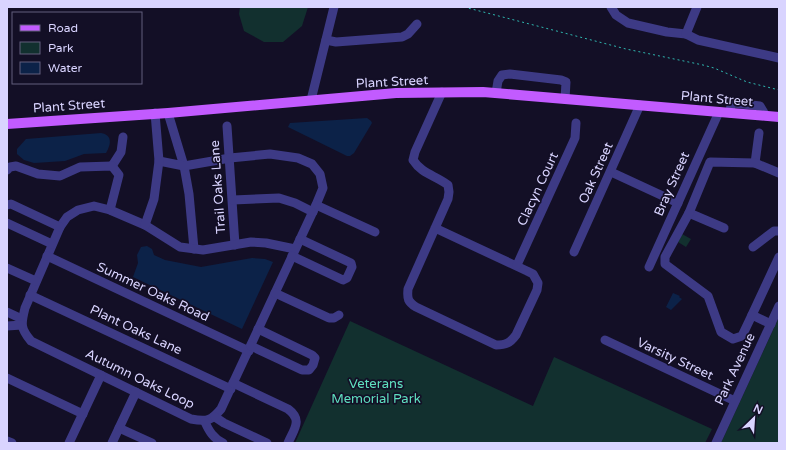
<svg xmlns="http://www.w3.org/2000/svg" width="786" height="450" font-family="'Varela Round',sans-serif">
	<rect width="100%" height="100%" fill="#130f26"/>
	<g fill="#12302f">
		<path d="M240,7H308L302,26L283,42H264L244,31L239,14Z"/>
		<path d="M682,234L691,239L686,247L678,242Z"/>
		<path d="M779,317V443H721Z"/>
		<path d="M350,321L533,406L554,357L712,429L705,443H295Z"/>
	</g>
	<g fill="#0c2248">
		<path d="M367,118L371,121L372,123L354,153L350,156H347L288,127L290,123Z"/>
		<path d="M101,133C113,135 111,145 106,153L84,154L65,161L34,163L24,160L17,154V149L26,139Z"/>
		<path d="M147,246L152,249L154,255L165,260L201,267L252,258L265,259L273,262L242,329L133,277L138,263L137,255L141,247Z"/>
		<path d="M673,293L680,296L679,297L682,299L671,310L666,307Z"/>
	</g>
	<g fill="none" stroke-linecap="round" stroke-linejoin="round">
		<path stroke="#2fb8b0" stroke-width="1" stroke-dasharray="2 3" stroke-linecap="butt" d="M464,7L626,49L703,65L714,68L747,82L779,90"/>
		<g stroke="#3d3a85" stroke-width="9">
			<path d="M611,7L616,15L628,23L667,32L686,34L698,40L779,58"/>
			<path d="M686,34L697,7"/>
			<path d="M326,40L336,42L402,37L408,34L417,24"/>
			<path d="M496,93L498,81L502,75L510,74L561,80L566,82L565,99"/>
			<path d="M311,100L334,7"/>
			<path d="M168,113L184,166L189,194L194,249"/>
			<path d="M730,113L731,105L734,103L760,106L766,116"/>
			<path d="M227,126L235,245"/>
			<path d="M159,161L184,166L230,158L270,154L298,158L312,164L320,174L323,188L316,205L221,409C211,421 207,422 191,419L31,341C20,328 21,324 25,308L60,227L67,217L78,210L94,206L110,210L145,225L180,247L203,250L251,242L266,243L295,249"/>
			<path d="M755,163L759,133"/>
			<path d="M112,166L121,152L123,137"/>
			<path d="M7,170L10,167L16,166L38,174L60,176L80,167L112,166L119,175L110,210"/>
			<path d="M611,172L678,203"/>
			<path d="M233,200L279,198L295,203L313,212"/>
			<path d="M7,205L11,204L60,227"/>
			<path d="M316,205L375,232"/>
			<path d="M689,213L724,228"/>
			<path d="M7,223L52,244"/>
			<path d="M145,225L154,199L159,161L155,113"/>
			<path d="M435,228L527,271L533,274L538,283L537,290L516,335C510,343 506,345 496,345L416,307C408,302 407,299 408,289L448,199L449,192L448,185C435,175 422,174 413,160L415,152L442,92"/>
			<path d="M753,247L774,231H779"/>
			<path d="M574,252L640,105"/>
			<path d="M47,256L249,351"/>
			<path d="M292,256L343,280L347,278L352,267L351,263L300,239"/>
			<path d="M517,265L575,138L576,123"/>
			<path d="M649,267L719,112"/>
			<path d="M7,268L36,281"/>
			<path d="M275,293L329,318H334L339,315"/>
			<path d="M30,295L231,389"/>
			<path d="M7,312L22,319"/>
			<path d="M752,315L779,257"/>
			<path d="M771,324L752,315L742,336L733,339L721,332L708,296L665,264V257L689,213L710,162L755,163L779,173"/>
			<path d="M7,326L22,325"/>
			<path d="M605,340L735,401"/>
			<path d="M251,346L302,370H309L313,365L315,358L312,355L258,329"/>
			<path d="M7,378L83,414"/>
			<path d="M233,383L288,409C303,420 294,429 288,443"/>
			<path d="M215,417L224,423L267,443"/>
			<path d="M205,422C209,431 213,438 223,443"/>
			<path d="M119,428L152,443"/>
			<path d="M7,441L12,443"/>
			<path d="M69,443L101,375"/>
			<path d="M112,443L136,392"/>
			<path d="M716,443L779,306"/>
		</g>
		<path stroke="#c25bff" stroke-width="10" d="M7,124L168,113L396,93L483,92L779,117"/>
	</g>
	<g text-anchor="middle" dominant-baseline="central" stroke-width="3.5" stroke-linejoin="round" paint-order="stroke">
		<g font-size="13" fill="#d9d4ff" stroke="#130f26">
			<text transform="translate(392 82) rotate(-3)">Plant Street</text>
			<text transform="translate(717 99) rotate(5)">Plant Street</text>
			<text transform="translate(69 106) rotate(-4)">Plant Street</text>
			<text transform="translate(596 173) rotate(-66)">Oak Street</text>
			<text transform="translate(672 184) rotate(-66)">Bray Street</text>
			<text transform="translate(218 187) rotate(-94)">Trail Oaks Lane</text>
			<text transform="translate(538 189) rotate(-65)">Clacyn Court</text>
			<text transform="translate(153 292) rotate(25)">Summer Oaks Road</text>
			<text transform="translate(136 330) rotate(25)">Plant Oaks Lane</text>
			<text transform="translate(675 359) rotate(25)">Varsity Street</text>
			<text transform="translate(735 369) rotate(-65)">Park Avenue</text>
			<text transform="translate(140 379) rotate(26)">Autumn Oaks Loop</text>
		</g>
		<g font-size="13" fill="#5fe0c0" stroke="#130f26">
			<text x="376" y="384">Veterans<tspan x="376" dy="15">Memorial Park</tspan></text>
		</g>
	</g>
	<rect width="786" height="450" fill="none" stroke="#d9d4ff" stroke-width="16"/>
	<rect x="12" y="12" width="130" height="72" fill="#130f26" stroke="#625e7d"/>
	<rect x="20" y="25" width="20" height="6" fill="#c25bff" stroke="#625e7d"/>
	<text x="48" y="32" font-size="12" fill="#d9d4ff">Road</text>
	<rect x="20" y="42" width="20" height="12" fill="#12302f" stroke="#625e7d"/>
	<text x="48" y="52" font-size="12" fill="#d9d4ff">Park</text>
	<rect x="20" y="62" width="20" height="12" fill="#0c2248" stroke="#625e7d"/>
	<text x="48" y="72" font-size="12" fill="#d9d4ff">Water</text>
	<g transform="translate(754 418) rotate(25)" stroke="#130f26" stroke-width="3" paint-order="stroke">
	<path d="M0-3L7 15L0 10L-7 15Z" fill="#d9d4ff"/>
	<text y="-6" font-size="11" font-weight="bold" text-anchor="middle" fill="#d9d4ff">N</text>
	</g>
</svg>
